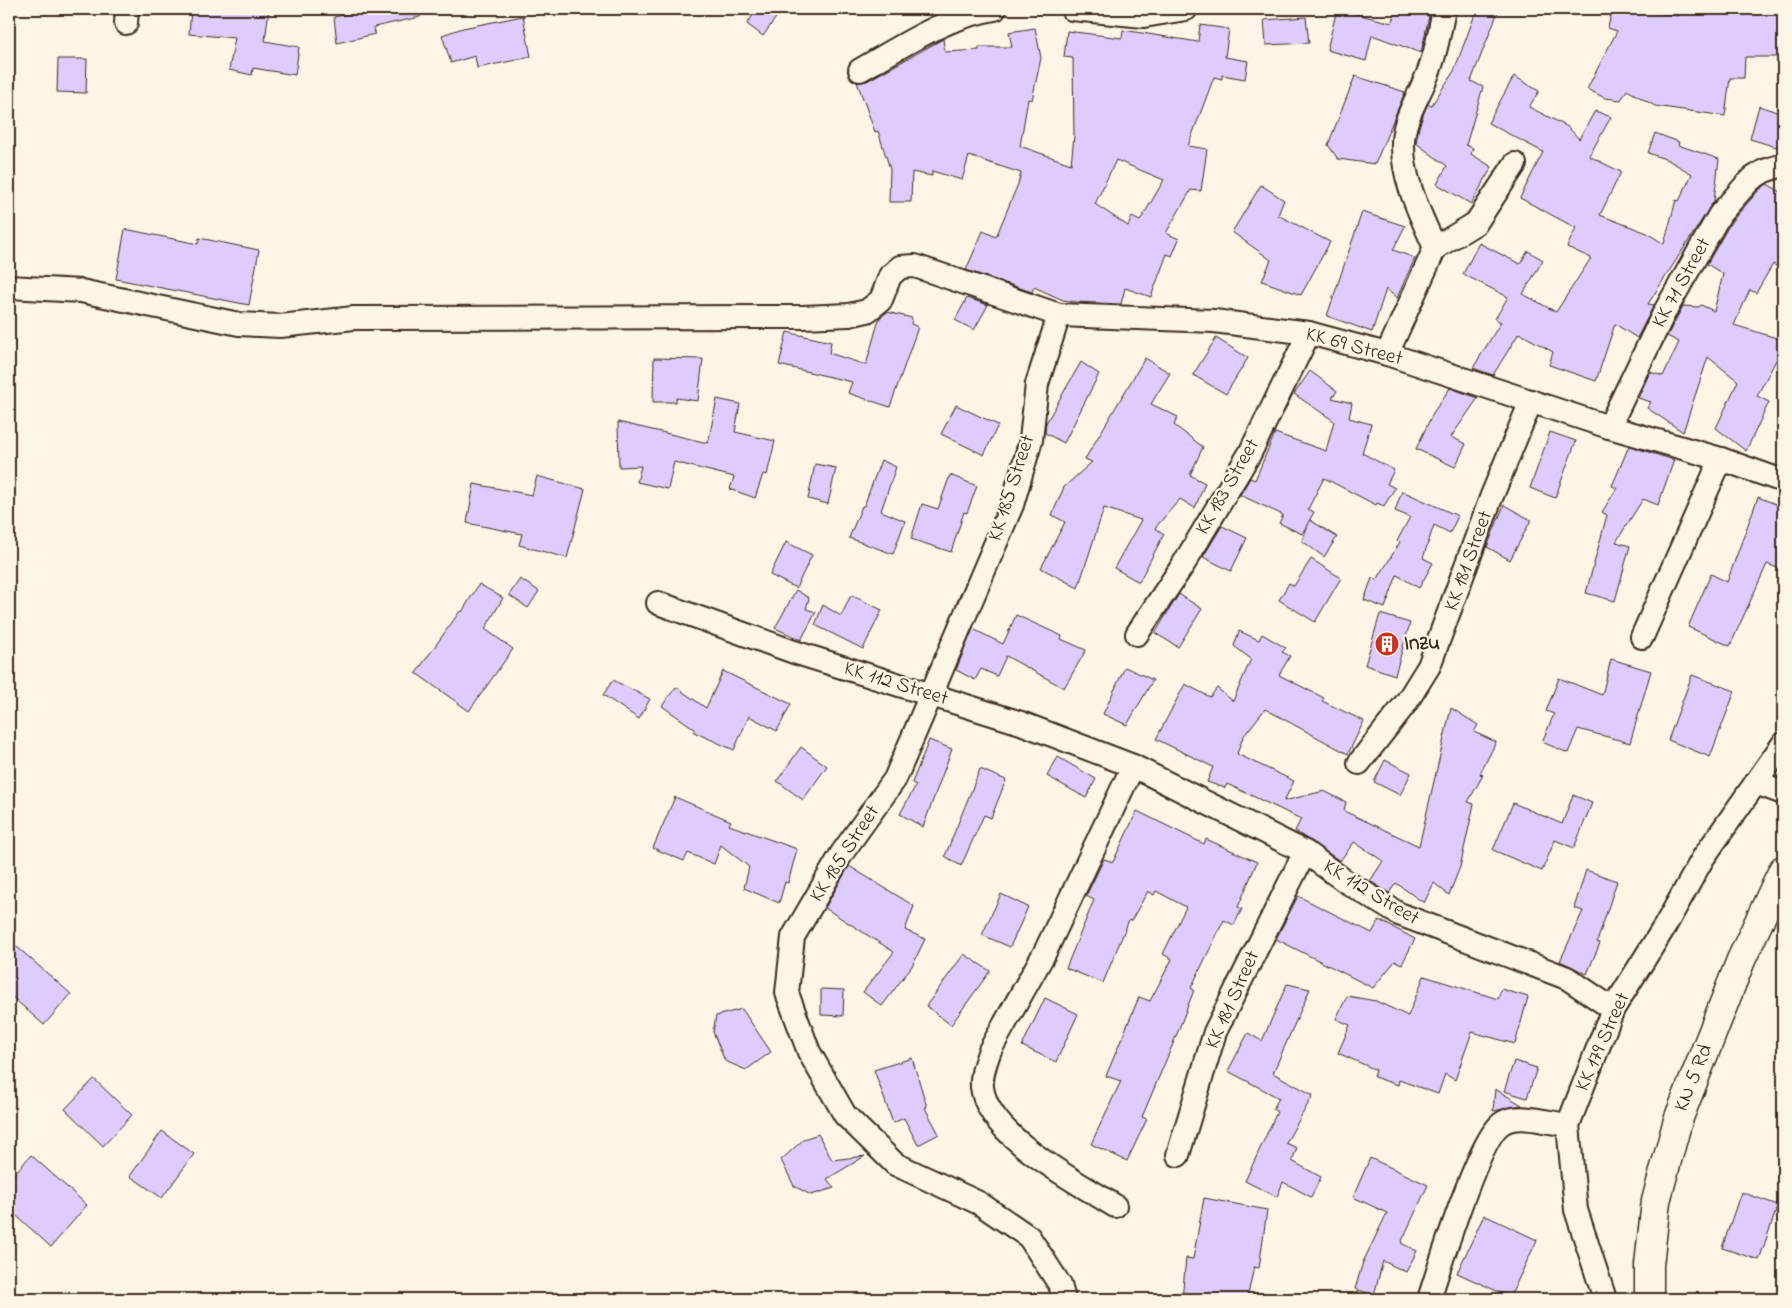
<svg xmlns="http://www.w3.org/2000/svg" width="1792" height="1308" font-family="'Indie Flower',sans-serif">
	<rect width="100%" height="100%" fill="#fcf5e5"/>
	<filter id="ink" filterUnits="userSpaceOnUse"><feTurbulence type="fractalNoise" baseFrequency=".02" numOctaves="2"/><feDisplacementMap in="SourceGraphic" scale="10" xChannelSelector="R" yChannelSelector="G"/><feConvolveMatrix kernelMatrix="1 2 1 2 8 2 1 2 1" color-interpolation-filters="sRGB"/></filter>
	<g filter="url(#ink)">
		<g fill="#dfccfe" stroke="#3b2a1e" fill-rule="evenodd">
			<path d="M191,9H269L265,41L299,47L295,75L253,68L252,75L229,70L235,38L189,34Z"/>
			<path d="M371,9H419L420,17L374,27L375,34L337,43L334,17Z"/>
			<path d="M757,9H782L763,36L747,24Z"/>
			<path d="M1337,9L1392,23L1397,9H1410L1429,16L1421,53L1372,35L1366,61L1327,50Z"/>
			<path d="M1477,9H1499L1471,81L1483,87L1466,145L1473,148L1471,154L1492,167L1471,204L1437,184L1447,166L1416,143L1419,127L1425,110L1428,104L1431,106L1454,71Z"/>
			<path d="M1612,9H1632L1679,16L1681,9H1740L1739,12L1783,13V57H1745L1744,78H1730L1725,116L1655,106L1627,90L1621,100L1605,98L1587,89L1617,31L1608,28Z"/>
			<path d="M523,16L531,57L477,68L475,56L451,63L442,35L463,28Z"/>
			<path d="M1306,17L1309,43L1266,45L1264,20Z"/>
			<path d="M1200,25L1229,29L1225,57L1248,61L1245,79L1222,75V79L1214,77L1188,146L1207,149L1201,191L1191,190L1166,233L1179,239L1172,256L1167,254L1151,297L1125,288L1121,304L1075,302L1063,300L1034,287L1032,292L966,270L983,231L996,237L1018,184L1021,173L969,156L962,180L932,171V176L912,172L911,202H889L890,169L878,131L875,132L857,82L867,81L943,39L945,52L979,50V47H1012L1009,32L1035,28L1041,58L1032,100L1028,99L1020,146L1071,164L1074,136L1073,58L1064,57L1067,31L1122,38L1123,30L1198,42ZM1116,160L1164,180L1140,221L1132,217L1128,226L1095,204Z"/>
			<path d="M58,59H87L86,93L57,92Z"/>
			<path d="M1355,76L1405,92L1375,164L1338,159L1328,145Z"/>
			<path d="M1514,76L1539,91L1529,107L1568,127L1579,139L1595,111L1611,117L1589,156L1621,172L1600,215L1647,233L1664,244L1676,200L1679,201L1692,174L1668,160L1648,153L1655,133L1679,142L1678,145L1719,159L1714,201L1648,304L1654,305L1637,338L1615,324L1596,381L1549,365L1553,352L1519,333L1493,375L1473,368L1501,322L1495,319L1508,297L1463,274L1479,243L1520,264L1528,251L1543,260L1523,294L1556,312L1591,258L1567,247L1576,228L1520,198L1543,152L1488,123Z"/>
			<path d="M1759,106L1783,114V149L1750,139Z"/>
			<path d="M1767,184L1783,193V270L1773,264L1756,293L1750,290L1734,325L1783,340V347L1757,396L1769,402L1746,451L1716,428L1738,381L1708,357L1683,432L1647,408L1651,402L1638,398L1650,372L1663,376L1679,342L1667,336L1683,306L1699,307L1701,305L1714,311L1723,274L1707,264L1731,222L1759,190Z"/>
			<path d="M1261,185L1284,200L1278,215L1330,242L1301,295L1262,281L1271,260L1232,232Z"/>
			<path d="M1362,212L1405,226L1393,250L1415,258L1397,298L1386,289L1372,332L1327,316Z"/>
			<path d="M125,229L198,244L199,238L259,250L249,305L116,279Z"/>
			<path d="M967,298L988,305L974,330L955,320Z"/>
			<path d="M887,312L912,318L911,324L918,327L890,407L848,393L852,382L779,365L787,332L831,342L829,353L866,365L879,319Z"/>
			<path d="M1216,338L1248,358L1226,394L1193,375Z"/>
			<path d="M654,358L703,359L698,401L676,398V402H653Z"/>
			<path d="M1145,358L1170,373L1151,404L1178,417L1174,425L1203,447L1190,475L1205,483L1195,508L1180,499L1155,528L1164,534L1139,582L1114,568L1141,520L1104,508L1078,588L1041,568L1065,522L1052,515L1064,487L1092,462L1085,459Z"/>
			<path d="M1081,362L1099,374L1064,443L1045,433L1046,423Z"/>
			<path d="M1310,371L1337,391L1332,398L1352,403L1349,418L1371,424L1362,453L1394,470L1387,484L1395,488L1384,506L1377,503L1376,505L1324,478L1308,509L1314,512L1302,534L1279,523L1283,515L1240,495L1250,478L1255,480L1275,433L1326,451L1334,421L1294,394Z"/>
			<path d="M1450,388L1478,398L1451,437L1466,444L1455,467L1416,449L1433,413Z"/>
			<path d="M717,399L740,404L735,432L775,441L767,475L763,474L755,498L730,489L734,477L674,462L668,489L637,482L641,466L619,467L618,422L708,443Z"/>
			<path d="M956,405L998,425L984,455L941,434Z"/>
			<path d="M1550,432L1576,441L1555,498L1530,488Z"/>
			<path d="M1629,446L1674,460L1658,505L1643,499L1616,542L1630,546L1615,601L1586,593L1607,515L1602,512L1617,488L1612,486Z"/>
			<path d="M881,460L896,467L881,511L905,521L893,554L849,538L862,506H864Z"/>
			<path d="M815,464L836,468L828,504L808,499Z"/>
			<path d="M950,475L977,486L967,513L964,512L951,552L911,539L922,504L938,509Z"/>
			<path d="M537,476L585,489L567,558L519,545L522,534L467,523L474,484L532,495Z"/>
			<path d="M1402,491L1458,516L1450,533L1434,525L1423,558L1433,563L1419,588L1397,575L1385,608L1364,600L1372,578L1377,580L1400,542L1397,541L1410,517L1395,511Z"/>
			<path d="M1758,497L1783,507V570L1767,564L1730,646L1688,627L1711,574L1727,582Z"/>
			<path d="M1504,505L1531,520L1510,560L1487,547Z"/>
			<path d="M1310,520L1337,537L1324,557L1302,541Z"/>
			<path d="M1222,526L1247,538L1231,571L1203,557Z"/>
			<path d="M786,542L812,555L796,588L770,575Z"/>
			<path d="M1311,559L1341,578L1315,622L1279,600L1289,583L1294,586Z"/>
			<path d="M520,579L539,591L528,608L509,595Z"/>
			<path d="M479,584L503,598L485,629L513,649L469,711L416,673L460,611L462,612Z"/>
			<path d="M796,590L809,598L806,609L816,612L801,640L775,628Z"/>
			<path d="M1179,594L1202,609L1178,647L1155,633Z"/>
			<path d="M851,595L882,610L863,649L815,625L823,605L841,616Z"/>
			<path d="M1380,614L1410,623L1395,675L1365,665Z"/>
			<path d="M1016,615L1062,636L1061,639L1086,650L1064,688L1006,656L997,676L981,669L975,680L956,670L973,629L1003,644Z"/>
			<path d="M1239,631L1259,640L1262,634L1286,648L1282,652L1290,656L1279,675L1324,698L1322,701L1364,721L1348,754L1265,709L1243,737L1237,754L1294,781L1284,801L1324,791L1346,802L1344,811L1419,846L1451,708L1478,725L1474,732L1496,742L1480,774L1483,775L1468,802L1474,804L1460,867L1449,895L1434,883L1424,903L1396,883L1389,893L1370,881L1383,861L1354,842L1340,861L1295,831L1301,819L1227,784L1225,788L1207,782L1213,767L1156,739L1185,684L1210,697L1217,688L1233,701L1251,659L1234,646Z"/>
			<path d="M1611,659L1651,671L1630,743L1578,729L1568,753L1542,742L1554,714L1546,711L1559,678L1602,695Z"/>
			<path d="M1125,667L1153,680L1127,725L1103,714Z"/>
			<path d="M723,671L791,704L777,731L749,716L734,750L694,732L695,729L662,706L676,687L706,708Z"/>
			<path d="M1692,675L1735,691L1710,757L1668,740Z"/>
			<path d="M613,680L650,699L639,719L603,695Z"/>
			<path d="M929,740L952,749L923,827L900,814L916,785L912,783Z"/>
			<path d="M801,747L827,766L803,800L777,781Z"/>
			<path d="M1058,757L1096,779L1086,798L1047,776Z"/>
			<path d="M1385,760L1411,773L1400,795L1374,782Z"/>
			<path d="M980,769L1006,780L991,818L984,815L961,866L945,856Z"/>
			<path d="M1573,795L1592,803L1574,848L1555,840L1542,871L1493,850L1513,803L1562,824Z"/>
			<path d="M675,797L731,821L729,825L797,849L788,883L785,882L779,903L744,888L749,867L721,845L714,864L688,853L684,861L653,848Z"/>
			<path d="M1137,811L1204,844L1206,839L1257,862L1238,907L1242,909L1234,925L1224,920L1191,988L1194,990L1175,1039L1142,1117L1147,1119L1127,1161L1091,1144L1121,1081L1106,1076L1139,997L1150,1001L1172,959L1163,954L1186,907L1156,891L1154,895L1148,891L1131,921L1129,920L1103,983L1066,968L1094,900L1086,896L1104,859L1113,862Z"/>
			<path d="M849,866L914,906L905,930L925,939L912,966L882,1006L863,992L894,952L825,908Z"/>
			<path d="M1586,870L1617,881L1597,942L1600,943L1587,974L1560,961L1583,911L1574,908Z"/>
			<path d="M1001,894L1028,907L1010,947L982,935Z"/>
			<path d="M1298,896L1372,933L1379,920L1415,939L1402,964L1395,961L1373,988L1276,939Z"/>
			<path d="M9,940L71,994L44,1025L9,994Z"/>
			<path d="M964,954L990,971L951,1025L926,1006Z"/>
			<path d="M1424,976L1498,999L1501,989L1528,997L1515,1044L1472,1032L1455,1080L1445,1074L1438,1094L1399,1080L1398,1085L1374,1077L1376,1070L1338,1053L1350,1025L1336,1019L1347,996L1376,1001L1408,1016Z"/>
			<path d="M1287,984L1310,989L1273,1073L1313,1095L1286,1143L1297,1148L1292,1161L1321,1177L1311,1197L1283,1182L1277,1197L1245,1181L1277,1112L1273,1109L1279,1098L1228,1071L1248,1033L1262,1041Z"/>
			<path d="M821,989L844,990L843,1016L821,1015Z"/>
			<path d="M1045,998L1078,1014L1056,1062L1022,1046Z"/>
			<path d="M742,1009L771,1052L746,1070L725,1061L713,1032L716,1016Z"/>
			<path d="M912,1058L927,1107L925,1108L939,1134L918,1145L904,1118L893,1123L874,1070Z"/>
			<path d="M1514,1061L1537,1068L1527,1098L1504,1091Z"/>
			<path d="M94,1079L132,1115L103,1146L65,1109Z"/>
			<path d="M1495,1089L1522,1105L1493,1111Z"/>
			<path d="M162,1131L194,1154L162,1198L130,1176Z"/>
			<path d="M818,1134L832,1160L865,1156L827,1179L834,1188L811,1195L794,1186L781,1160L804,1139Z"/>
			<path d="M31,1155L87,1205L51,1247L9,1209V1180Z"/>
			<path d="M1370,1158L1428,1185L1401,1243L1417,1251L1406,1272L1383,1261L1374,1295L1355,1289L1363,1262L1387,1213L1353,1197Z"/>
			<path d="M1741,1192L1778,1205L1759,1260L1722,1248Z"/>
			<path d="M1204,1198L1267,1210L1259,1268L1254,1267L1247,1299H1182L1186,1258L1193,1259Z"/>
			<path d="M1484,1215L1537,1240L1510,1297L1457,1273Z"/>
		</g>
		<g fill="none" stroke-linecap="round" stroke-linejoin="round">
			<defs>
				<g id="minor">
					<path d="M1072,9L1144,16L1186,9"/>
					<path d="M126,23L127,9"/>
					<path d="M860,70C904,45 945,17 995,9"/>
					<path d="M1435,248L1476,223L1515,164"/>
					<path d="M9,287L81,291L239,324L280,326L354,318L803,317L849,315L867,311L881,300L890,276L900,267L915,266L1059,315L1214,321L1309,333L1387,354L1609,427L1721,459L1783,481"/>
					<path d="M1059,315L1037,384L1031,440L1012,505L895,779L842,853L793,937L787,993L809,1052L845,1115L895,1164L979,1203L1029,1237L1060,1285L1064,1299"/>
					<path d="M1387,354L1435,248C1421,215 1402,180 1403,143C1403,117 1422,92 1430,68C1437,49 1440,29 1444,9"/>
					<path d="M1609,427L1664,313L1720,214L1750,180L1764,171L1783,165"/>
					<path d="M658,603L794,652L1021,723L1133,766L1305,852L1345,881L1399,914L1567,978L1613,1009"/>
					<path d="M1137,634L1183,565L1250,453L1309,333"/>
					<path d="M1642,637L1721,459"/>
					<path d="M1359,763L1406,703L1429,666L1491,498L1531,401"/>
					<path d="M1756,783L1783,793"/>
					<path d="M1568,1125L1576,1210L1605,1299"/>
					<path d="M1178,1155L1215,1032L1305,852"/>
					<path d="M1115,1206C1076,1181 988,1137 982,1087C981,1073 986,1062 990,1050L1045,952L1133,766"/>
					<path d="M1429,1299C1439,1269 1480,1133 1504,1122C1521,1113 1549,1123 1568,1125L1613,1009L1665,926L1703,858L1783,744"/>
				</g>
				<path id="secondary" d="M1649,1299V1265L1656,1201L1678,1120L1741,960L1783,870"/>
			</defs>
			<use href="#minor" stroke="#3b2a1e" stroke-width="26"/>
			<use href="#secondary" stroke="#3b2a1e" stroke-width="31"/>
			<use href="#minor" stroke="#fcf5e5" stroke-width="22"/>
			<use href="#secondary" stroke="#fcf5e5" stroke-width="28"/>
		</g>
	</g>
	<defs>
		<symbol id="building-disc" viewBox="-11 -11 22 22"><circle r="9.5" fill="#c8321e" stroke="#fcf5e5"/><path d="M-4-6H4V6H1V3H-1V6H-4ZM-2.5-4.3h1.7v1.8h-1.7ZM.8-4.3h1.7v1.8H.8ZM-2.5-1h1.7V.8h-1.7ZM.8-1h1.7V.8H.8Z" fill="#fff"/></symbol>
	</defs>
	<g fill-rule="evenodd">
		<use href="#building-disc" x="1373" y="630" width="28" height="28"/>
	</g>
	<g text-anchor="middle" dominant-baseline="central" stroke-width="4.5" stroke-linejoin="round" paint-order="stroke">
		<g font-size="21" fill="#3b2a1e" stroke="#fcf5e5">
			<text transform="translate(1682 283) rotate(-61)">KK 71 Street</text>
			<text transform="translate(1354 347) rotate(15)">KK 69 Street</text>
			<text transform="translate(1228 487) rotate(-60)">KK 183 Street</text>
			<text transform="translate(1012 488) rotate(-72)">KK 185 Street</text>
			<text transform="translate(1469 561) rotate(-70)">KK 181 Street</text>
			<text transform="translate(896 684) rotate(17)">KK 112 Street</text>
			<text transform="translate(845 854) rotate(-57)">KK 185 Street</text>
			<text transform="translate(1371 893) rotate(31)">KK 112 Street</text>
			<text transform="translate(1233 1000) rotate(-66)">KK 181 Street</text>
			<text transform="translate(1603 1042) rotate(-66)">KK 179 Street</text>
			<text transform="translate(1694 1078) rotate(-68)">KN 5 Rd</text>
		</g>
		<g font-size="21" font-weight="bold" fill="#3b2a1e" stroke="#fcf5e5" text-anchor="start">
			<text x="1404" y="644">Inzu</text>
		</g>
	</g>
	<rect width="1792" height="1308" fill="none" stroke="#fcf5e5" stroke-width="30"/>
	<rect x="15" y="15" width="1762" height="1278" fill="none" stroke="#3b2a1e" stroke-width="2" filter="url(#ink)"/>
</svg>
